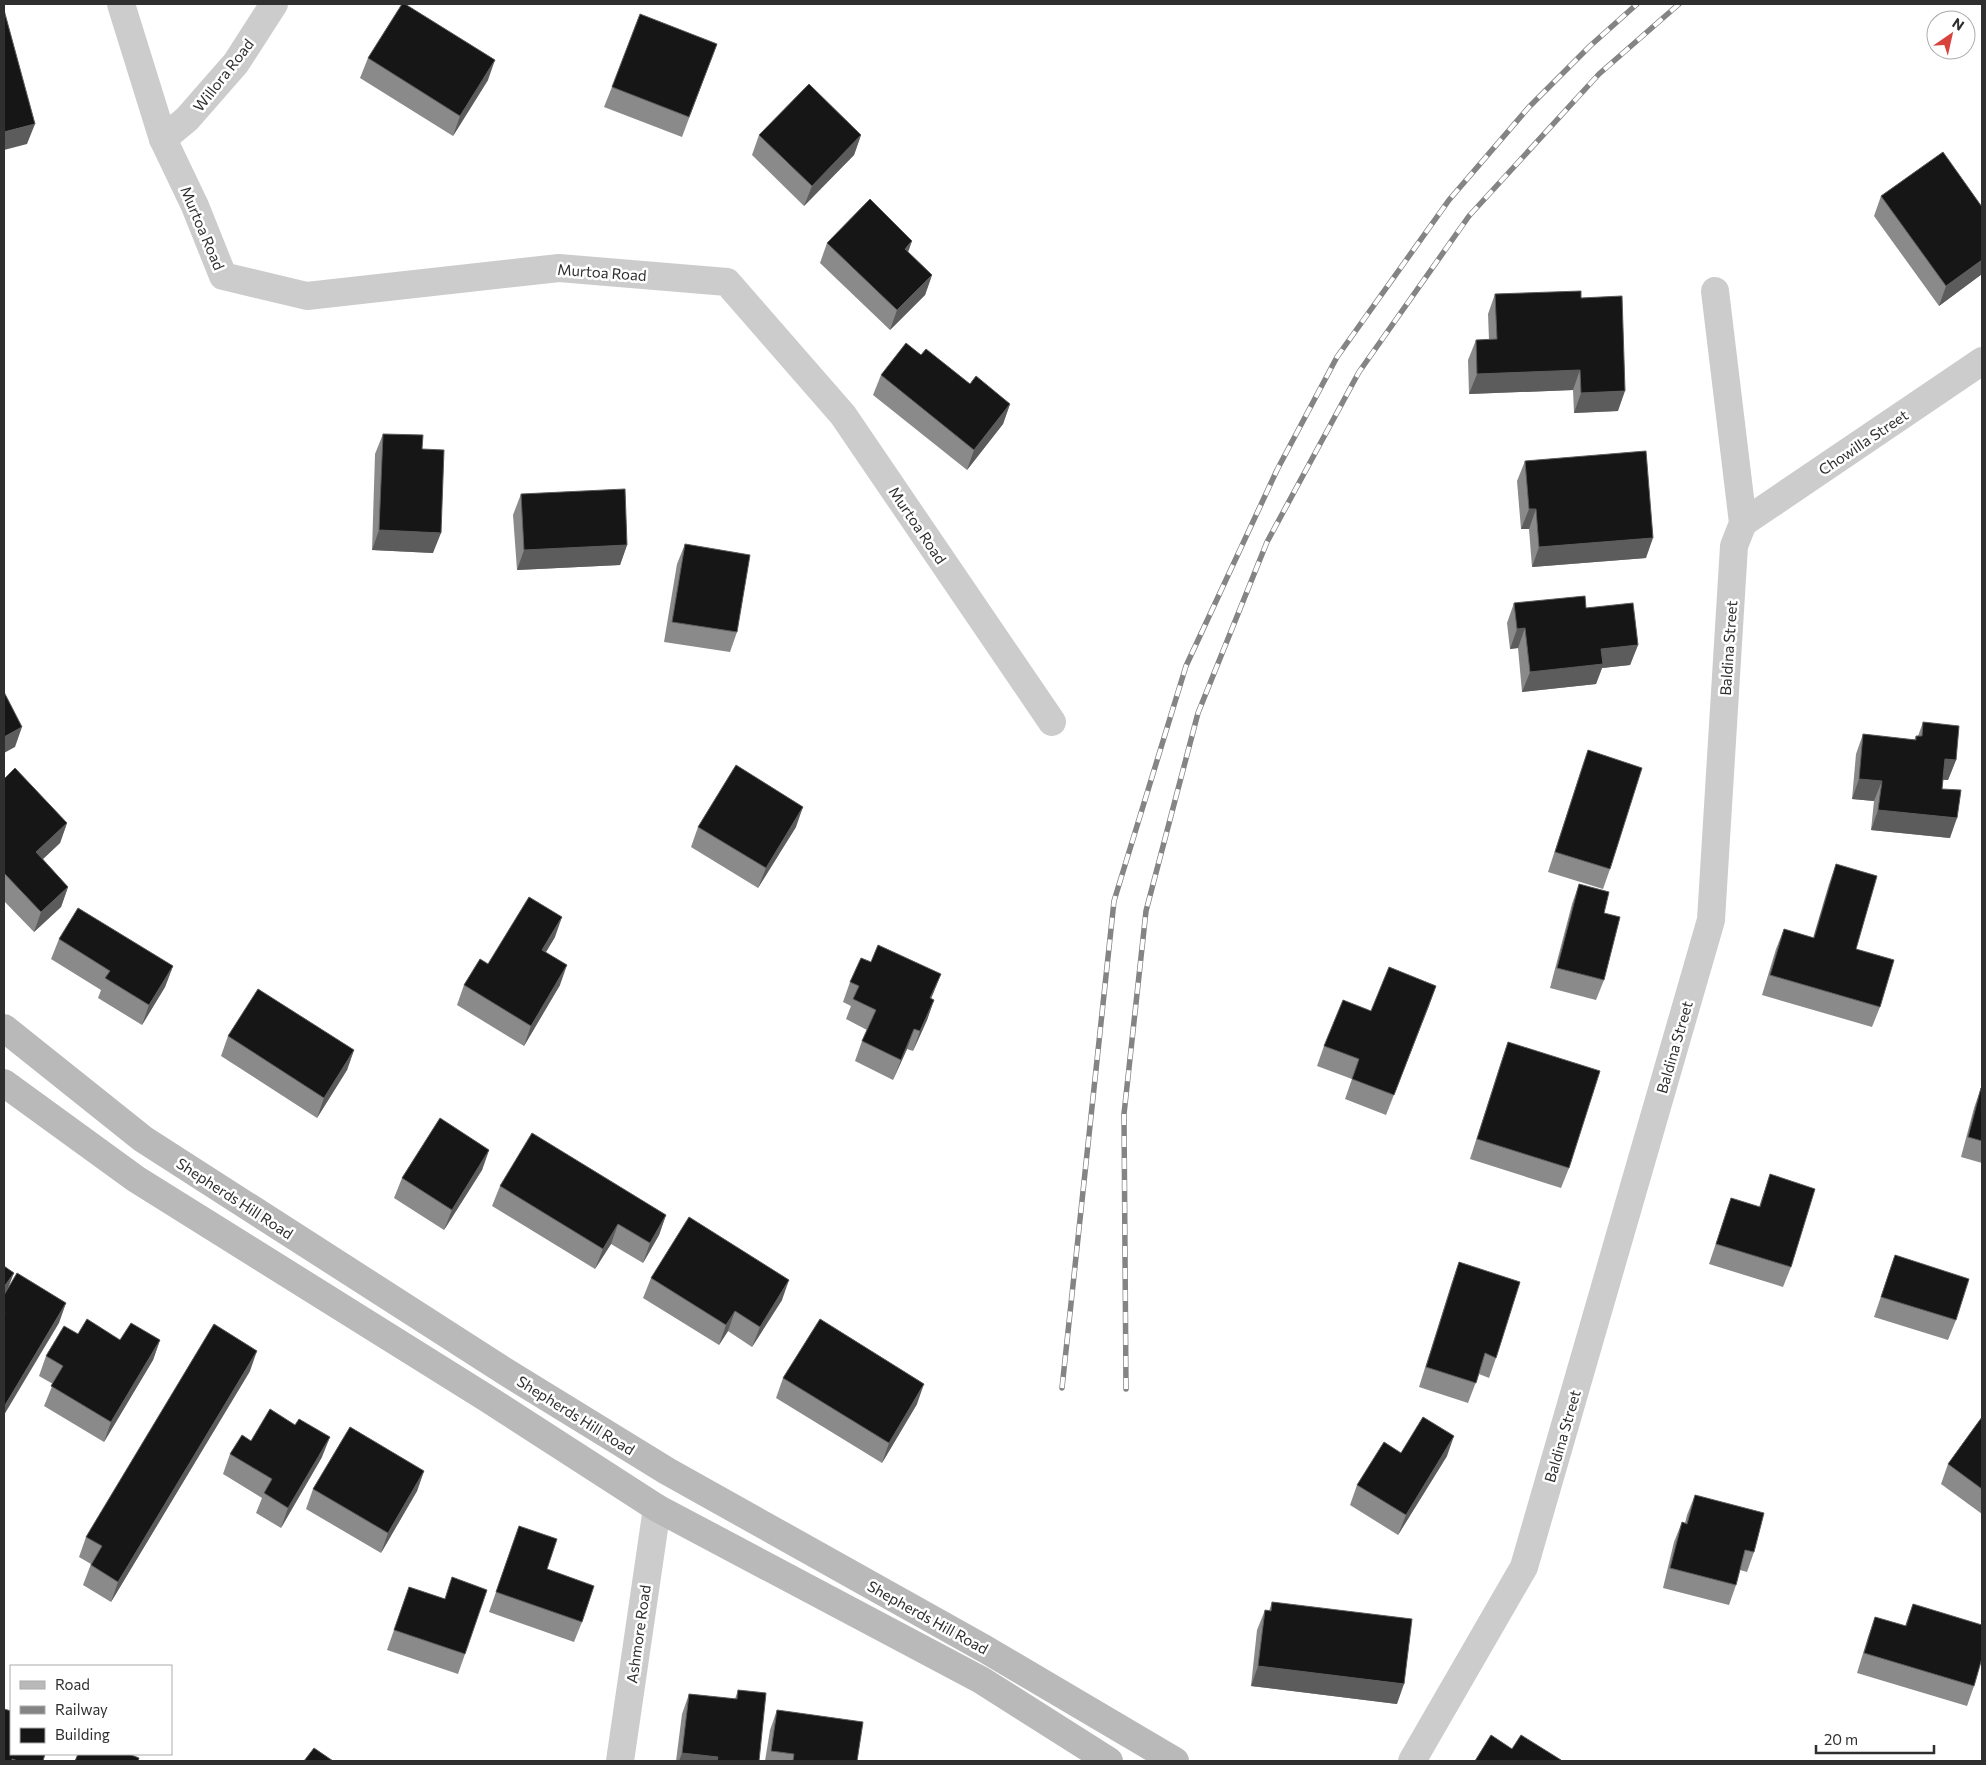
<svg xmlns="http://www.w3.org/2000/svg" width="1986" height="1765" font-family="Commissioner,sans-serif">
	<rect width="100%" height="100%" fill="#fff"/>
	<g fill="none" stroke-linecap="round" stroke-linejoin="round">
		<g stroke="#ccc" stroke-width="28">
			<path d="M121,4L163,139L195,206L223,276L307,296L559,268L727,282L843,415L1052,722"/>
			<path d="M163,139L187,119L236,63L274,4"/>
			<path d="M1743,523L1982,361"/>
			<path d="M620,1761L657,1508"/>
			<path d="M1412,1761L1524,1567L1711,920L1734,546L1743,523L1715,291"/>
		</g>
		<g stroke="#b9b9b9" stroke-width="28">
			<path d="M4,1028L143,1139L506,1372L667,1471L985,1649L1175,1761"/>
			<path d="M4,1083L136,1179L488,1399L657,1508L981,1680L1109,1761"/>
		</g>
		<defs>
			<g id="rail">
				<path d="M1062,1388L1114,901L1186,666L1277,470L1337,357L1449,200L1529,107L1590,46L1637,4"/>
				<path d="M1126,1389L1124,1114L1146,911L1198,713L1267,542L1359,372L1469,216L1599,74L1679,4"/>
			</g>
		</defs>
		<use href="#rail" stroke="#848484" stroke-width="5.5"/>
		<use href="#rail" stroke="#fff" stroke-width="4" stroke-dasharray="11" stroke-linecap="butt"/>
	</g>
	<g fill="#8a8a8a">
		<path d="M717,44L682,137L604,107L612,87Z"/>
		<path d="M368,58L488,80L453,136L360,78Z"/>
		<path d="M759,135H861L854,155L804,206L752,155Z"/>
		<path d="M1881,196L1982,207V274L1939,306L1874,216Z"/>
		<path d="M827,243L908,252L932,275L925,295L890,330L820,263Z"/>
		<path d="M1495,294L1581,298L1618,411L1574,413L1573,390L1469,394L1468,360L1476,340H1489L1488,314Z"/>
		<path d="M881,375L970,384L1010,404L1003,424L967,470L873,395Z"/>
		<path d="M383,434L422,449L433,553L372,550L375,454Z"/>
		<path d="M1525,461L1646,558L1532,567L1529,529H1521L1517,481Z"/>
		<path d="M521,494L627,545L620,565L517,570L513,515Z"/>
		<path d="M685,544L737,632L730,652L664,642L677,564Z"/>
		<path d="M1514,603L1586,608L1638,645L1630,665L1602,668L1596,684L1522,692L1518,648L1510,649L1507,623Z"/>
		<path d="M1923,722L1956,760L1948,780H1943L1942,789L1950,838L1871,830L1874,801L1852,799L1856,754L1863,734L1914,740L1916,736H1918Z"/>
		<path d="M1588,750L1610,869L1603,889L1548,872L1581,770Z"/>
		<path d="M4,779L67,823L60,843L43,859L68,887L61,907L34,932L4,901Z"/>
		<path d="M698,827H796L758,888L691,847Z"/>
		<path d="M1836,864L1856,949L1880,1007L1872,1027L1762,995L1776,949L1784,929L1813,938L1829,884Z"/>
		<path d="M1579,884L1604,913V980L1596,1000L1550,988L1572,904Z"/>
		<path d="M555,937L546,952L560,985L524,1046L457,1005L464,985L488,964Z"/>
		<path d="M59,939L173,966L165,987L142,1025L98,998L101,990L51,959Z"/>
		<path d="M871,962L941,974L931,998L934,1000L927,1020L913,1051L907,1049L893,1080L855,1061L862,1041L867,1030L846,1019L851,1006L843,1002L850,982Z"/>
		<path d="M1436,986L1386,1115L1345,1099L1352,1079L1317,1066L1324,1046L1371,1011Z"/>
		<path d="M228,1036L354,1050L347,1070L317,1118L221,1056Z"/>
		<path d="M1508,1042L1569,1168L1561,1188L1470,1159L1501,1062Z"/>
		<path d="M1981,1088H1982V1163L1961,1157L1974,1108Z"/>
		<path d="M489,1150L482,1170L444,1230L394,1198L402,1178Z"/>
		<path d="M1770,1174L1791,1267L1783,1287L1709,1264L1731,1198L1759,1207Z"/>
		<path d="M500,1186L666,1215L659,1235L643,1263L611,1244L595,1269L492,1206Z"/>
		<path d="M1895,1255L1956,1320L1948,1340L1874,1317Z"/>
		<path d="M1459,1262L1496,1358L1489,1378L1479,1374L1468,1403L1419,1387L1452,1282Z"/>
		<path d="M651,1278L782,1300L752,1347L728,1331L719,1345L643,1298Z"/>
		<path d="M78,1334L120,1340H160L153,1360L104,1442L44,1406L53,1384L39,1376L46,1356Z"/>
		<path d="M250,1371L111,1602L83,1585L91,1564L79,1557L86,1537Z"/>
		<path d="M783,1378L917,1404L882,1463L776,1398Z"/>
		<path d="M1982,1417V1514L1941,1484L1948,1464Z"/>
		<path d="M251,1441L322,1457L281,1528L256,1513L262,1498L223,1474L230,1454Z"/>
		<path d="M1401,1453L1447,1456L1398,1535L1350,1505L1357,1485Z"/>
		<path d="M424,1471L417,1491L381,1553L306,1509L313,1489Z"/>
		<path d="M1695,1495L1754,1552L1747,1572L1740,1570L1736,1585L1729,1605L1663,1588L1674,1542L1682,1522L1685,1523L1687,1515Z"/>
		<path d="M519,1526L582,1622L574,1642L489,1612Z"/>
		<path d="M409,1587L465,1654L458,1674L387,1650Z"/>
		<path d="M1272,1602L1397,1704L1251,1686L1257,1630L1265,1610L1269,1611Z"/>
		<path d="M1913,1604L1974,1686L1967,1706L1857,1673L1868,1637L1875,1617L1905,1626Z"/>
		<path d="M738,1690L759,1761H676L682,1714L689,1694L735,1699Z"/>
		<path d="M777,1710L857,1761H765L770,1730Z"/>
	</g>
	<g fill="#5c5c5c">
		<path d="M495,60L488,80L453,136L460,116Z"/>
		<path d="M35,124L27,144L4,150V132Z"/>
		<path d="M861,135L854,155L804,206L812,186Z"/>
		<path d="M912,241L905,261V249Z"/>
		<path d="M1982,260V274L1939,306L1946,286Z"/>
		<path d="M932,275L925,295L890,330L897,310Z"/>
		<path d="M1580,370L1573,390L1469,394L1477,374Z"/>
		<path d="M1625,391L1618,411L1574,413L1581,393Z"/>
		<path d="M1010,404L1003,424L967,470L974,450Z"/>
		<path d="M1529,509H1536L1529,529H1521Z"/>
		<path d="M379,530L441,533L433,553L372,550Z"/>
		<path d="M1653,538L1646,558L1532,567L1539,547Z"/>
		<path d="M627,545L620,565L517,570L524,550Z"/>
		<path d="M1525,628L1518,648L1510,649L1517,629Z"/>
		<path d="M1638,645L1630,665L1602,668L1596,684L1522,692L1530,672L1601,649Z"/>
		<path d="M22,727L15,747L4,753V737Z"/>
		<path d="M1945,759L1956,760L1948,780L1937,779Z"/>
		<path d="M1859,779L1882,781L1874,801L1852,799Z"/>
		<path d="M803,807L796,827L758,888L766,868Z"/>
		<path d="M1878,810L1957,818L1950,838L1871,830Z"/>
		<path d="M67,823L60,843L29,872L36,852Z"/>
		<path d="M68,887L61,907L34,932L41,912Z"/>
		<path d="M562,917L555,937L535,970L542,950Z"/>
		<path d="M567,965L560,985L524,1046L531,1026Z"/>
		<path d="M173,966L165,987L142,1025L149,1005Z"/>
		<path d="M941,974L933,994L922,1018L930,998Z"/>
		<path d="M1436,986L1429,1006L1386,1115L1394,1095Z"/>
		<path d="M934,1000L927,1020L913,1051L920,1031Z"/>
		<path d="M914,1029L907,1049L893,1080L901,1060Z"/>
		<path d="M354,1050L347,1070L317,1118L324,1098Z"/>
		<path d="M489,1150L482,1170L444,1230L452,1210Z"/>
		<path d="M666,1215L659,1235L643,1263L650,1243Z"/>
		<path d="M618,1224L611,1244L595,1269L603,1249Z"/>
		<path d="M14,1273L6,1293L4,1297V1287Z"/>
		<path d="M789,1280L782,1300L752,1347L760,1327Z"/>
		<path d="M66,1303L59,1323L4,1415V1407Z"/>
		<path d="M735,1311L728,1331L719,1345L726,1325Z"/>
		<path d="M160,1340L153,1360L104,1442L111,1422Z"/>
		<path d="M257,1351L250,1371L111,1602L118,1582Z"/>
		<path d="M924,1384L917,1404L882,1463L889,1443Z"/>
		<path d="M1454,1436L1447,1456L1398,1535L1406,1515Z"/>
		<path d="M330,1437L322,1457L281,1528L288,1508Z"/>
		<path d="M424,1471L417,1491L381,1553L388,1533Z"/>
		<path d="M1258,1666L1404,1684L1397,1704L1251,1686Z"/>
		<path d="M682,1753L718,1757L717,1761H679Z"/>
	</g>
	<g fill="#161616" stroke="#5c5c5c">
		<path d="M402,4H405L495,60L460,116L368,58Z"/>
		<path d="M4,10L35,124L4,132Z"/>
		<path d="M640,14L717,44L689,117L612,87Z"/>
		<path d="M809,84L861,135L812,186L759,135Z"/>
		<path d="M1943,152L1982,207V260L1946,286L1881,196Z"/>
		<path d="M870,199L912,241L905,249L932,275L897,310L827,243Z"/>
		<path d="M1581,291V298L1622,296L1625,391L1581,393L1580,370L1477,374L1476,340L1497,339L1495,294Z"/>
		<path d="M906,343L921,355L926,349L970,384L976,376L1010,404L974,450L881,375Z"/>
		<path d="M383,434L423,435L422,449L444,450L441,533L379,530Z"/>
		<path d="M1646,451L1653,538L1539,547L1536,509H1529L1525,461Z"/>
		<path d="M625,489L627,545L524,550L521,494Z"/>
		<path d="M685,544L750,555L737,632L672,622Z"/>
		<path d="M1585,596L1586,608L1633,603L1638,645L1601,649L1603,664L1530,672L1525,628L1517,629L1514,603Z"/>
		<path d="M4,692L22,727L4,737Z"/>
		<path d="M1923,722L1959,726L1956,760L1945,759L1942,789L1961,790L1957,818L1878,810L1882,781L1859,779L1863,734L1916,740V736H1922Z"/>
		<path d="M1588,750L1642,768L1610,869L1555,852Z"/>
		<path d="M736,765L803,807L766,868L698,827Z"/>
		<path d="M15,768L67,823L36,852L68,887L41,912L4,873V779Z"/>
		<path d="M1836,864L1877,876L1856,949L1894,960L1880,1007L1770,975L1784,929L1814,938Z"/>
		<path d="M1579,884L1609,892L1604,913L1620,917L1604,980L1557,968Z"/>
		<path d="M529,897L562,917L542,950L567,965L531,1026L464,985L480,959L488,964Z"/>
		<path d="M78,908L173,966L149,1005L105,978L110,971L59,939Z"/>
		<path d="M878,945L941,974L930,998L934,1000L920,1031L914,1029L901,1060L862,1041L876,1010L853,999L859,986L850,982L861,958L871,962Z"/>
		<path d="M1389,967L1436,986L1394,1095L1352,1079L1359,1059L1324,1046L1343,1000L1371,1011Z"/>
		<path d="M258,989L354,1050L324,1098L228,1036Z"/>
		<path d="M1508,1042L1600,1071L1569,1168L1477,1139Z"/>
		<path d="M1981,1088H1982V1141L1968,1137Z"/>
		<path d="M440,1118L489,1150L452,1210L402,1178Z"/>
		<path d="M532,1133L666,1215L650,1243L618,1224L603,1249L500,1186Z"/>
		<path d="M1770,1174L1815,1189L1791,1267L1716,1244L1731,1198L1760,1207Z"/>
		<path d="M689,1217L789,1280L760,1327L735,1311L726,1325L651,1278Z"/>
		<path d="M1895,1255L1969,1279L1956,1320L1881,1297Z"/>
		<path d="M1459,1262L1520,1282L1496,1358L1485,1353L1476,1383L1426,1367Z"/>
		<path d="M4,1266L14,1273L4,1287Z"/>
		<path d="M17,1273L66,1303L4,1407V1315L5,1313H4V1295Z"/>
		<path d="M87,1319L120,1340L131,1323L160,1340L111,1422L51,1386L63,1366L46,1356L64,1326L78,1334Z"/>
		<path d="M820,1319L924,1384L889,1443L783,1378Z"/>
		<path d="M214,1324L257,1351L118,1582L91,1565L102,1546L86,1537Z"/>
		<path d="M270,1409L295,1425L299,1419L330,1437L288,1508L264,1493L272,1479L230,1454L242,1435L251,1441Z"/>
		<path d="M1423,1417L1454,1436L1406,1515L1357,1485L1384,1442L1401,1453Z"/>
		<path d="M1982,1417V1489L1948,1464Z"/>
		<path d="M350,1427L424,1471L388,1533L313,1489Z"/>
		<path d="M1695,1495L1764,1513L1754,1552L1745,1550L1736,1585L1670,1568L1682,1522L1687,1524Z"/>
		<path d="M519,1526L557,1539L547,1569L594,1586L582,1622L496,1592Z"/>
		<path d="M452,1577L487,1590L465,1654L394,1630L409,1587L445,1599Z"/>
		<path d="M1272,1602L1412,1619L1404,1684L1258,1666L1265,1610L1271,1611Z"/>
		<path d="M1913,1604L1982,1625V1658L1974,1686L1864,1653L1875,1617L1906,1626Z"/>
		<path d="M738,1690L766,1693L759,1761H717L718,1757L682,1753L689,1694L737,1699Z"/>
		<path d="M4,1709L11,1711V1754H45L43,1761H18L12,1759V1761H4Z"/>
		<path d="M777,1710L863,1722L857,1761H793L794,1754L771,1751Z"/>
		<path d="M1491,1735L1512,1749L1521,1735L1561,1760L1560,1761H1475Z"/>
		<path d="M314,1748L333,1761H304Z"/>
		<path d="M78,1754H129L139,1758L138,1761H75Z"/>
	</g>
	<g text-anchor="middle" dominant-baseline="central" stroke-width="5" stroke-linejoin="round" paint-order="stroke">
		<g font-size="15" fill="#2f2f2f" stroke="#fff">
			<text transform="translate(223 75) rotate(-52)">Willora Road</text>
			<text transform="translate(203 228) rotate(67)">Murtoa Road</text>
			<text transform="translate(602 272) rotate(4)">Murtoa Road</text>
			<text transform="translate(1863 442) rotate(-34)">Chowilla Street</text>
			<text transform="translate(918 525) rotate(56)">Murtoa Road</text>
			<text transform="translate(1728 648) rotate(-86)">Baldina Street</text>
			<text transform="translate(1674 1047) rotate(-74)">Baldina Street</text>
			<text transform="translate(235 1198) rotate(33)">Shepherds Hill Road</text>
			<text transform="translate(576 1415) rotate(32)">Shepherds Hill Road</text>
			<text transform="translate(1562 1436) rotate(-74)">Baldina Street</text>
			<text transform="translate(928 1617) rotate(29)">Shepherds Hill Road</text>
			<text transform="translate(638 1634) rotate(-82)">Ashmore Road</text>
		</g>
	</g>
	<rect width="1986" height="1765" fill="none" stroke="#2f2f2f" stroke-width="10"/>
	<rect x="10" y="1665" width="162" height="90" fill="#ffffff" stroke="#acacac"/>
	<rect x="20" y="1681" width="25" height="8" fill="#b9b9b9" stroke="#acacac"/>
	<text x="55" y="1690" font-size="15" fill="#2f2f2f">Road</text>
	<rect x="20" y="1706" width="25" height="8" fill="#848484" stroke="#acacac"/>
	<text x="55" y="1715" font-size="15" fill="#2f2f2f">Railway</text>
	<rect x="20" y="1728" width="25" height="15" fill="#161616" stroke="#acacac"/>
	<text x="55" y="1740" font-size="15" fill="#2f2f2f">Building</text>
	<g transform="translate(1951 35) rotate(34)"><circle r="24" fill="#ffffff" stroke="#acacac"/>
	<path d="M0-4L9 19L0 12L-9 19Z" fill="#d9433d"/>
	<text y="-8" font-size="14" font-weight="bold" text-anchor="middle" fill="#2f2f2f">N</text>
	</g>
	<path d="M1816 1745v8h118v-8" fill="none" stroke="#2f2f2f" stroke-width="2.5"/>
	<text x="1824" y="1745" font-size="15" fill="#2f2f2f" stroke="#ffffff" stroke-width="4" paint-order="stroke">20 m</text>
</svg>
